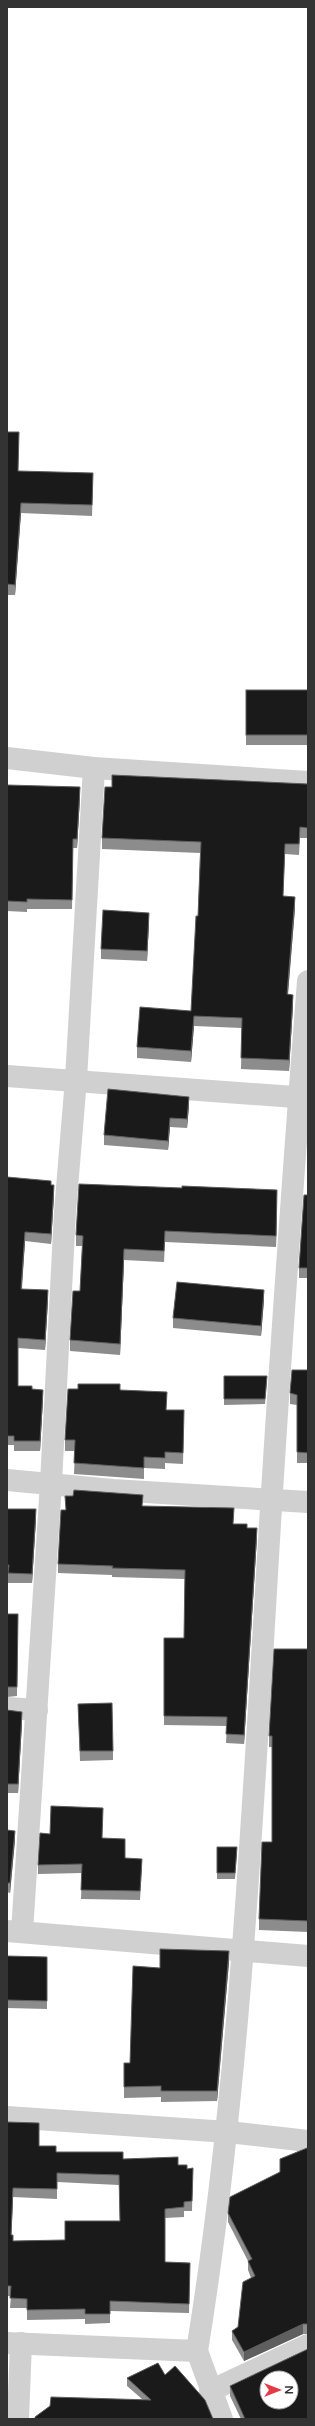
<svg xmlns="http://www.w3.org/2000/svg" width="315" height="2426" font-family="'Varela Round',sans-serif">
	<rect width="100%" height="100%" fill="#fff"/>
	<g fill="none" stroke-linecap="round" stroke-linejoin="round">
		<g stroke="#d0d0d0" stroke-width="22">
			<path d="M7,758L94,768L308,782"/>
			<path d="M7,1076L308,1098"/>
			<path d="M7,1480L113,1490L308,1502"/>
			<path d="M7,1708L37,1710"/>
			<path d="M7,1931L308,1956"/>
			<path d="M22,1932L51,1483L65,1212L76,1079L94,768"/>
			<path d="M7,2117L228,2132L308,2141"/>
			<path d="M197,2351C237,2104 250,1857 265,1608C277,1399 292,1190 308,981"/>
			<path d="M210,2391L308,2345"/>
			<path d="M18,2419L21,2343"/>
		</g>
		<path stroke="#d0d0d0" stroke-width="22" d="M7,2343L197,2351L222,2419"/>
	</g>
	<g fill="#8c8c8c" fill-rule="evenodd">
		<path d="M7,432L18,471L93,484L92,516L21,513L15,595H7Z"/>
		<rect x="246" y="690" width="62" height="55"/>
		<path d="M308,784V838H300L299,855L285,854L283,896L295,908L288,994L293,1006L289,1071L241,1069L242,1028L194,1026L191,1062L137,1058V1047L191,1011L198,916L200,853L102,849V838Z"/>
		<path d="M7,785L80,797L77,848H73L72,909H27V912L7,911Z"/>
		<path d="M149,922L147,961L101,959V949Z"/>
		<path d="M189,1106L187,1128L170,1127L168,1150L104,1145V1135Z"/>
		<path d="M7,1177L51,1185L54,1195L51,1244L25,1241L22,1289L48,1300L45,1350L18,1348V1386L32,1389L43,1399L40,1451H14V1445H7Z"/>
		<path d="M308,1195V1278H299V1268Z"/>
		<path d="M277,1201L276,1247L165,1242L164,1262L124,1260L120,1355L70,1351V1340L80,1291L82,1246H76V1235Z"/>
		<path d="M264,1300L261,1336L173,1328V1318Z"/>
		<path d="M308,1370V1463H297V1405L290,1404V1393Z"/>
		<path d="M224,1376L267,1381L265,1404L224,1405Z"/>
		<path d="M120,1390L167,1410H184L183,1464L165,1463V1469L144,1468V1479L74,1474L75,1451H65V1440Z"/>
		<path d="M143,1506L234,1524L247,1528L257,1537L244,1744L226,1743L227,1726L164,1725V1638H184L185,1579L112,1577V1575L58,1573V1564L66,1510Z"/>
		<path d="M7,1509L36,1519L32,1583H8V1575H7Z"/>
		<path d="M7,1614H18L17,1696L7,1697Z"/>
		<path d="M308,1649V1932L259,1930V1919L272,1842V1747H269V1736Z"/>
		<path d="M78,1704L113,1751V1760L80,1761Z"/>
		<path d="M7,1710L22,1722L18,1793H7Z"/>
		<path d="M7,1830L15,1840L10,1893L7,1892Z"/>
		<path d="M102,1838L125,1859L142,1868L140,1900L81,1899L82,1873L38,1874V1865Z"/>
		<path d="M217,1847L237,1853L235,1879H217Z"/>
		<path d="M7,1956L47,1957V2009L7,2008Z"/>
		<path d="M229,1962L217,2101L161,2102V2097L124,2098V2063H130L160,1968Z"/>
		<path d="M7,2122L39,2146L56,2152L178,2165L187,2169L193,2168L192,2211H184V2217L165,2218V2262L190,2263L189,2313L110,2311V2323L85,2324V2319L27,2320V2308H10L11,2296H7ZM57,2182L119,2185L120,2221L65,2240L13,2241L11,2235L13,2197L57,2199Z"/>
		<path d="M308,2148V2334H303L244,2361L232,2340V2331L238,2327L251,2278L248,2270V2261L228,2222V2213L280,2172Z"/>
		<path d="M165,2375L213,2419L142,2399L127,2386V2378Z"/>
		<path d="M230,2386L308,2419H241L230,2396Z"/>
	</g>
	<g fill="#5f5f5f">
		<path d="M21,503V513L15,595V585Z"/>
		<path d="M80,787V797L77,848V839Z"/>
		<path d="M295,897V908L287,1005V994Z"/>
		<path d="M149,913V922L147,961V951Z"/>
		<path d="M293,995V1006L289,1071V1060Z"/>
		<path d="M194,1016V1026L191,1062V1051Z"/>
		<path d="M189,1097V1106L187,1128V1119Z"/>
		<path d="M170,1118V1127L168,1150V1141Z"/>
		<path d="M54,1185V1195L51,1244V1234Z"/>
		<path d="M277,1190V1201L276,1247V1236Z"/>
		<path d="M25,1232V1241L21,1298V1289Z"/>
		<path d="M124,1249V1260L120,1355V1344Z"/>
		<path d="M48,1290V1300L45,1350V1340Z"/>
		<path d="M264,1290V1300L261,1336V1326Z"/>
		<path d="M43,1390V1399L40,1451V1441Z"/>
		<path d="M36,1509V1519L32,1583V1574Z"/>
		<path d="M257,1528V1537L244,1744V1735Z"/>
		<path d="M22,1712V1722L18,1793V1784Z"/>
		<path d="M15,1831V1840L10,1893V1883Z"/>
		<path d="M229,1951V1962L217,2101V2091Z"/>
		<path d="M13,2188V2197L11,2245V2235Z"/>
		<path d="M303,2324V2334L244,2361V2352Z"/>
	</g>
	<g fill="#1a1a1a" stroke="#5f5f5f" fill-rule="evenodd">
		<path d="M7,432H19L18,471L93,473L92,505L21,503L15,585L7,584Z"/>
		<rect x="246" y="690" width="62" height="45"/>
		<path d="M112,775L308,784V828L300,827L299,844H285L283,896L295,897L287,994L293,995L289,1060L241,1058L242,1018L194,1016L191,1051L137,1047L140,1007L191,1011L196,916H198L201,842L102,838L105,787H112Z"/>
		<path d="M7,785L80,787L77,839H73L72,900L27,899V902L7,901Z"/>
		<path d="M103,910L149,913L147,951L101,949Z"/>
		<path d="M108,1089L189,1097L187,1119L170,1118L168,1141L104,1135Z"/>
		<path d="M7,1177L51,1181V1185H54L51,1234L25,1232L21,1289L48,1290L45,1340L18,1338V1386H32V1389L43,1390L40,1441H14V1436H7Z"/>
		<path d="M79,1184L182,1188V1186L277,1190L276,1236L165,1231L164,1251L124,1249L120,1344L70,1340L73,1291H80L83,1236L76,1235Z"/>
		<path d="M304,1195H308V1268H299Z"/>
		<path d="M177,1282L264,1290L261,1326L173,1318Z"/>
		<path d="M292,1370H308V1453L297,1452V1395L290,1393Z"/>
		<path d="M224,1376H267L265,1399H224Z"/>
		<path d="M78,1384H120V1390L167,1392L166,1410H184L183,1453L165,1452V1458L144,1457V1468L74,1463L75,1440H65L68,1389H78Z"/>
		<path d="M74,1490L143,1495L142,1506L234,1508L233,1524H247V1528H257L244,1735L226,1734L227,1717L164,1716V1638H184L185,1570L112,1568L113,1566L58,1564L61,1510H66L65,1496H73Z"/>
		<path d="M7,1509H36L32,1574L8,1573L9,1565H7Z"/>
		<path d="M7,1614H18L17,1687H7Z"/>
		<path d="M274,1649H308V1921L259,1919L262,1842H272V1736H269Z"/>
		<path d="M112,1703L113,1751H80L78,1704Z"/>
		<path d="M7,1710L22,1712L18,1784H7Z"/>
		<path d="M51,1806L103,1808L102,1838L125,1839V1858L142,1859L140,1891L81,1890L82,1864L38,1865L40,1833L50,1834Z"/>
		<path d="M7,1830L15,1831L10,1883H7Z"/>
		<path d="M217,1847H237L235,1873H217Z"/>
		<path d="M160,1949L229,1951L217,2091H161V2086L124,2087V2063H130L133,1966L160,1968Z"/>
		<path d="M7,1956L47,1957V2001L7,2000Z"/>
		<path d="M7,2122L39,2123V2146H56V2152H123V2159L178,2157V2165H187V2169L193,2168L192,2201L184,2202V2207L165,2209V2262L190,2263L189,2304L110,2301V2314H85V2309L27,2310V2299L10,2298L11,2286H7ZM57,2173L119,2175L120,2221H65V2240L13,2241V2235H11L13,2188L57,2189Z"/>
		<path d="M307,2148H308V2324H303L244,2352L232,2331L238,2327L243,2282L255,2276L248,2261L252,2259L228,2213L230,2197L280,2172V2159Z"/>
		<path d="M308,2349V2419H245L230,2386ZM267,2378H291V2402H267Z"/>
		<path d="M158,2363L165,2375L175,2366L205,2400L213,2419H35V2417L50,2406L51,2397L151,2400L127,2378Z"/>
	</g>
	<rect width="315" height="2426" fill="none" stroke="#333333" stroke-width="16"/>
	<g transform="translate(279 2390) rotate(90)"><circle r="19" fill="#ffffff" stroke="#adadad"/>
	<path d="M0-3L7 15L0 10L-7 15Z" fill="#e63946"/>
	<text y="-6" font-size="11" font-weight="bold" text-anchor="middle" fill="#333333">N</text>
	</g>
</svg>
